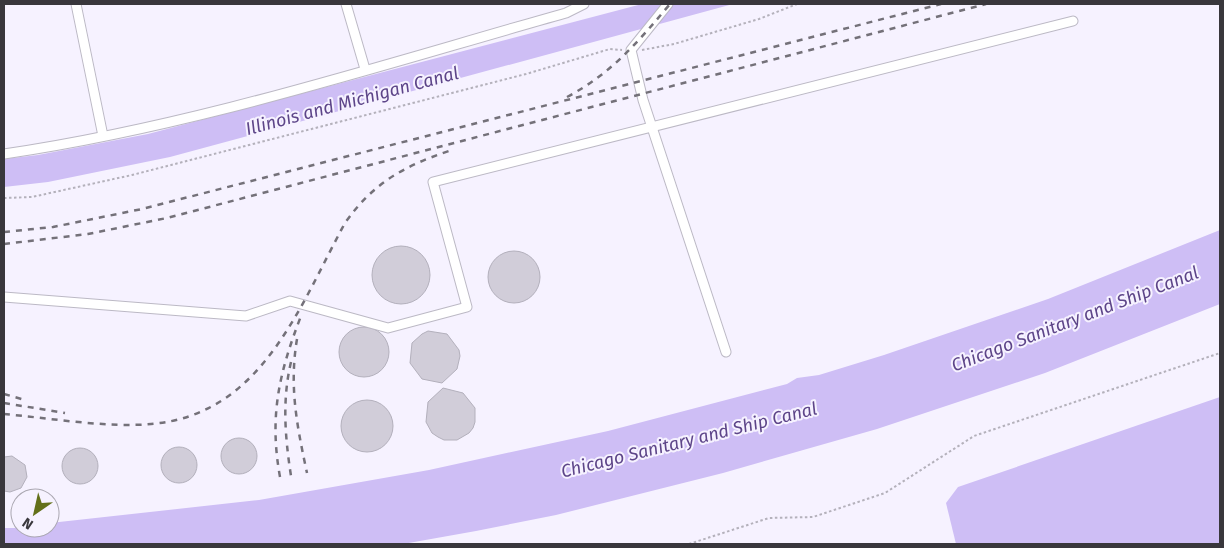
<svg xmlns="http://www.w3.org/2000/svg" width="1224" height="548" font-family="'Fira Sans',sans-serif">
	<rect width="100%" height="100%" fill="#f6f2ff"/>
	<g fill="#cebef5">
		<path d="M642,4H733L170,157L48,182L4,187V159L38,155L148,134Z"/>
		<path d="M1220,230V304L1045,373L877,429L723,473L556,515L476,531L403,544H4V528H50V523L259,500L429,470L608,431L787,384L797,378L819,375L884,355L1048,299Z"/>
		<path d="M1220,397V544H956L946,503L958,487Z"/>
	</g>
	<g fill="#d1cdd9" stroke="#b3b0bc">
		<circle cx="401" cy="275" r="29"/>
		<circle cx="514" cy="277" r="26"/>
		<circle cx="364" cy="352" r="25"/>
		<path d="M428,331L447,334L459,350L460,356L457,369L442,383L422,379L410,363L412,343L422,334Z"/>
		<path d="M443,388L463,393L475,408V422L473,428L469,433L457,440H444L438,437L432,433L426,422L428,402Z"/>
		<circle cx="367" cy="426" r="26"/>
		<circle cx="239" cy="456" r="18"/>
		<circle cx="179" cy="465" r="18"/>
		<circle cx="80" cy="466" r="18"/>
		<path d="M12,456L25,465L27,477L21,488L10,492L4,491V457Z"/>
	</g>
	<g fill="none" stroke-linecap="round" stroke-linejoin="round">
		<defs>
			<g id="minor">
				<path d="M76,4L103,136"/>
				<path d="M346,4L365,69"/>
				<path d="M668,4L631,50L643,100L726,352"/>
				<path d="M4,154C195,126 381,65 566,13L584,4"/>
				<path d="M4,297L246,316L290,301L388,328L467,307L433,182L1073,21"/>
			</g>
		</defs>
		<use href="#minor" stroke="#bcb9c5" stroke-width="11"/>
		<g stroke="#b4b1bb" stroke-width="2" stroke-dasharray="2.5 2.5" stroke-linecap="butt">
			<path d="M642,50L674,44L759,19L797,4"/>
			<path d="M4,198L32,197L132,175L526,74L610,49L622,50"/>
			<path d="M689,544L769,518L813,517L885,493L974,436L1220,353"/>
		</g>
		<use href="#minor" stroke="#fff" stroke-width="9"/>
		<g stroke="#747179" stroke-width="2.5" stroke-dasharray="6 6" stroke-linecap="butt">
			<path d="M567,97C612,73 638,42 670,4"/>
			<path d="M4,232L53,227L142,209L941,4"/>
			<path d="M4,244L88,234L167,218L986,4"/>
			<path d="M297,339C289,387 297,426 307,473"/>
			<path d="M291,362C282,400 285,437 291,476"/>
			<path d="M4,394L25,400"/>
			<path d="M4,403L65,413"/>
			<path d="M4,414C49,418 107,428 151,424C262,415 299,307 345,223C373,183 404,166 449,151"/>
			<path d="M280,477C269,416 279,373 301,316"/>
		</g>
	</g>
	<g text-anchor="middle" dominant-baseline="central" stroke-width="4" stroke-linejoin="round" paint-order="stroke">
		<g font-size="18" font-style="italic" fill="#5d4589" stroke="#f6f2ff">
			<text transform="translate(352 101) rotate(-15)">Illinois and Michigan Canal</text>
			<text transform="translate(1075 319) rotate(-21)">Chicago Sanitary and Ship Canal</text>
			<text transform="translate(689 440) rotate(-14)">Chicago Sanitary and Ship Canal</text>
		</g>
	</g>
	<rect width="1224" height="548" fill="none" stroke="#39373c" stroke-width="10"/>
	<g transform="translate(35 513) rotate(214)"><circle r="24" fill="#f6f2ff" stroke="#aaa7b1"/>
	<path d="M0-4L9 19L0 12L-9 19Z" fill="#63701a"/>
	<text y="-8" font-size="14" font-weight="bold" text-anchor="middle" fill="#39373c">N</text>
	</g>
</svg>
